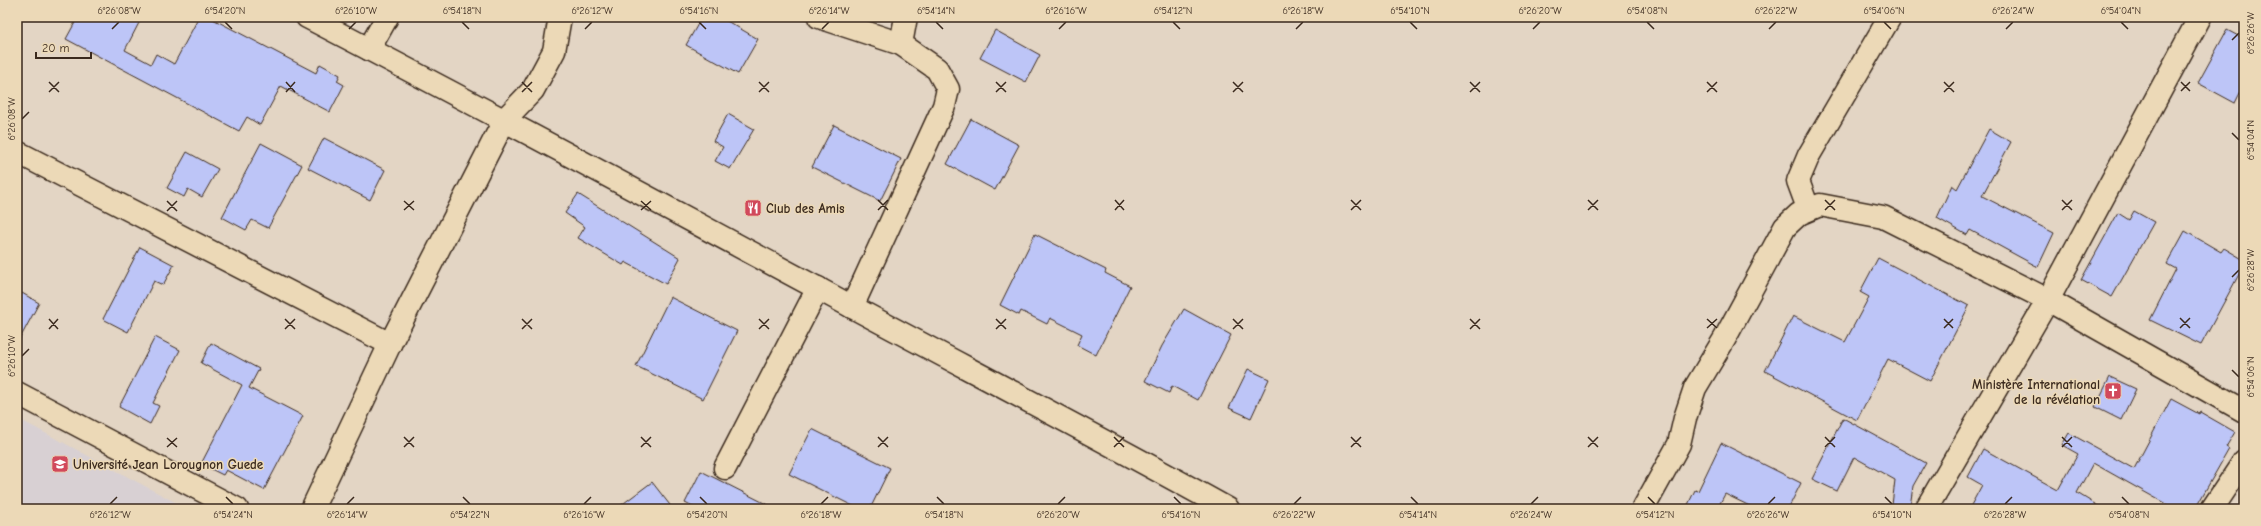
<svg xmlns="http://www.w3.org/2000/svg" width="2261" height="526" font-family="'Comic Neue',sans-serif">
	<rect width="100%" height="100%" fill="#e3d5c4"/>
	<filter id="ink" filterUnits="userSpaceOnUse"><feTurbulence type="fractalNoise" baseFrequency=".025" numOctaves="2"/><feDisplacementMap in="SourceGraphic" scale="8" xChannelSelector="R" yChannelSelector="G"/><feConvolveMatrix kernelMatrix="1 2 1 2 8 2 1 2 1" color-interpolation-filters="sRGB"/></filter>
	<g filter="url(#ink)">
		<path fill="#d8d0d3" d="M17,418L188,509H17Z"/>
		<g fill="#bdc5f7" stroke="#3b2a1e">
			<path d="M78,17H142L125,50L151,64L156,54L174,64L199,17H209L316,73L320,64L340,75L337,81L344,85L330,112L281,86L260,125L247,117L239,131L66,39Z"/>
			<path d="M702,17H720L758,39L738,74L686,45Z"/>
			<path d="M995,30L1040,55L1026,82L980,58Z"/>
			<path d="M2227,30L2244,39V85L2235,103L2198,83Z"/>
			<path d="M728,114L754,129L730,169L715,161L723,147L713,141Z"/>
			<path d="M971,119L1019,145L995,190L947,164Z"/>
			<path d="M834,125L901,159L880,201L812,167Z"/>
			<path d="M1989,129L2011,142L1982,196L2054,233L2038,267L1970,230L1967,235L1937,218L1952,185L1957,189Z"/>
			<path d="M324,138L385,170L370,200L308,168Z"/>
			<path d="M261,143L302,165L268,228L252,220L246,230L222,217Z"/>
			<path d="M187,152L218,169L202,197L188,189L184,197L167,188Z"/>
			<path d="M578,194L680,258L666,284L625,262L623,265L578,238L585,227L565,213Z"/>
			<path d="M2134,211L2154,222L2112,297L2081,280L2118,213L2129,220Z"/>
			<path d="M2185,231L2221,252L2224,248L2244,260V265L2201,345L2150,320L2176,269L2167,264Z"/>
			<path d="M1035,234L1106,270L1105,273L1130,286L1096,355L1077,345L1082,334L1050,318L1047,324L1021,311L1019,315L1000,305Z"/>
			<path d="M140,247L174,265L163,285L154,281L128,332L103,319Z"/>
			<path d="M1878,258L1969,306L1930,381L1888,359L1857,420L1765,371L1793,316L1845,342L1869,297L1860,292Z"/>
			<path d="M22,293L39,303L17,344V302Z"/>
			<path d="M670,297L737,331L703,399L636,366Z"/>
			<path d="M1184,309L1231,335L1198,400L1172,386L1169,393L1145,381L1162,346Z"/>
			<path d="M155,337L180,350L153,403L159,406L150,424L119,407Z"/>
			<path d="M211,343L259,369L249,388L303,416L264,490L226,470L223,475L201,464L242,385L201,363Z"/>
			<path d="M1248,369L1269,379L1251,418L1229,408Z"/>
			<path d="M2110,377L2136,389L2121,420L2095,407Z"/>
			<path d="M2171,399L2199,414L2200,412L2235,432L2226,447L2229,449L2195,509H2175L2093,463L2077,493L2103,509H1969L1982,485L1968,477L1983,449L2058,490L2078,454L2062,445L2069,433L2134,469Z"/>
			<path d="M1843,418L1926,463L1913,486L1910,507L1892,505L1895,480L1854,457L1837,491L1812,479Z"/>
			<path d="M812,429L890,468L870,509H859L789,474Z"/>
			<path d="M1721,443L1801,483L1788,509H1756L1725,494L1717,509H1686L1695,490L1698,491Z"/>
			<path d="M701,471L776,509H697L685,503Z"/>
			<path d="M652,482L673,509H616Z"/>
		</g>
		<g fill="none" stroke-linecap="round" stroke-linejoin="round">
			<defs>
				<g id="minor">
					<path d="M307,17C478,105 647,197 817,288C954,362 1092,433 1228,509"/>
					<path d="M819,17L901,44"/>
					<path d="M369,49L387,17"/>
					<path d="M17,152L390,344"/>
					<path d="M1808,208L1798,181L1809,155L1890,17"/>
					<path d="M852,307L944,106L948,89L937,69L901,44L906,17"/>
					<path d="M17,393L237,509"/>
					<path d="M725,468L818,288"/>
					<path d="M312,509L390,344L505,119L533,90L554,51L560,17"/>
					<path d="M1643,509L1679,444L1685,418L1695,388L1725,338L1785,227L1799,214L1820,205L1883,217L2048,300L2244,411"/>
					<path d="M1926,509L2048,300L2200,17"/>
					<path d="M2212,509L2244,461"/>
				</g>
			</defs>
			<use href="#minor" stroke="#3b2a1e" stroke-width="25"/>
			<use href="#minor" stroke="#ecd9b7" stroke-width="22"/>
		</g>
	</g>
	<path fill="none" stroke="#3b2a1e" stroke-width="1.5" d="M225,22L232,29M462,22L469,29M699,22L706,29M936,22L943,29M1173,22L1180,29M1410,22L1417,29M1647,22L1654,29M1884,22L1891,29M2121,22L2128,29M112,29L119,22M349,29L356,22M585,29L592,22M822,29L829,22M1059,29L1066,22M1296,29L1303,22M1533,29L1540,22M1769,29L1776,22M2006,29L2013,22M2232,40L2239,33M49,82L59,92M286,82L295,92M522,82L532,92M759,82L769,92M996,82L1006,92M1233,82L1243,92M1470,82L1480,92M1707,82L1717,92M1944,82L1954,92M2181,82L2190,91M2181,91L2190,82M49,92L59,82M286,92L295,82M522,92L532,82M759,92L769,82M996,92L1006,82M1233,92L1243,82M1470,92L1480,82M1707,92L1717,82M1944,92L1954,82M22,119L29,112M2232,133L2239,140M878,200L888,210M1115,200L1124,210M1351,200L1361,210M1588,200L1598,210M1825,200L1835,210M2062,200L2072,210M167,201L177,211M404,201L414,210M641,201L651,210M404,210L414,201M641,210L651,201M878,210L888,200M1115,210L1124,200M1351,210L1361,200M1588,210L1598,200M1825,210L1835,200M2062,210L2072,200M167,211L177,201M2232,277L2239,270M2180,318L2190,328M49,319L58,329M285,319L295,329M522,319L532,329M759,319L769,329M996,319L1006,329M1233,319L1243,329M1470,319L1480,329M1707,319L1717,328M1944,319L1953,328M1707,328L1717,319M1944,328L1953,319M2180,328L2190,318M49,329L58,319M285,329L295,319M522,329L532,319M759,329L769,319M996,329L1006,319M1233,329L1243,319M1470,329L1480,319M22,356L29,349M2232,370L2239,377M404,437L414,447M641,437L651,447M878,437L888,447M1114,437L1124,447M1351,437L1361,447M1588,437L1598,447M1825,437L1835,447M2062,437L2072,447M167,438L177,447M167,447L177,438M404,447L414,437M641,447L651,437M878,447L888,437M1114,447L1124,437M1351,447L1361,437M1588,447L1598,437M1825,447L1835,437M2062,447L2072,437M226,497L233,504M463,497L470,504M700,497L707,504M937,497L944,504M1174,497L1181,504M1411,497L1418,504M1648,497L1655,504M1885,497L1892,504M2122,497L2129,504M110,504L117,497M347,504L354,497M584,504L591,497M821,504L828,497M1058,504L1065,497M1294,504L1301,497M1531,504L1538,497M1768,504L1775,497M2005,504L2012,497"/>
	<defs>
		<symbol id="restaurant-square" viewBox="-11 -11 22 22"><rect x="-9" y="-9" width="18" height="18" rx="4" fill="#d1495b" stroke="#ecd9b7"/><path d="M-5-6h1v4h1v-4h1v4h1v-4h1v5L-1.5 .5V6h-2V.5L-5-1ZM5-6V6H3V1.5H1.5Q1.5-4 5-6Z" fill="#fff"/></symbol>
		<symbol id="church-square" viewBox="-11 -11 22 22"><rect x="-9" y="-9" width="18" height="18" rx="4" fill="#d1495b" stroke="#ecd9b7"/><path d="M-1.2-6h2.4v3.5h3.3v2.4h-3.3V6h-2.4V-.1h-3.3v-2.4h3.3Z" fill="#fff"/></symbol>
		<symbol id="university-square" viewBox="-11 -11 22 22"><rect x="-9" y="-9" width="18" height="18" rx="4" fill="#d1495b" stroke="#ecd9b7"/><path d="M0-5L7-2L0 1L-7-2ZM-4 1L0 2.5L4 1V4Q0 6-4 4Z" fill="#fff"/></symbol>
	</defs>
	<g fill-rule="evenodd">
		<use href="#restaurant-square" x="743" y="198" width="20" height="20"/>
		<use href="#church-square" x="2103" y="381" width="20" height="20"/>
		<use href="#university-square" x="50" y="454" width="20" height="20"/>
	</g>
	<g text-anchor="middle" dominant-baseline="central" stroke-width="3" stroke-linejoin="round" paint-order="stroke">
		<g font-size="13" font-weight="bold" fill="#3b2a1e" stroke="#ecd9b7" text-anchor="start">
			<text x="766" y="208">Club des Amis</text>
			<text x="2100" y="384" text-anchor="end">Ministère International<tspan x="2100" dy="15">de la révélation</tspan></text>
			<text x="73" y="464">Université Jean Lorougnon Guede</text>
		</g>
	</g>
	<rect width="2261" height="526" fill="none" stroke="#ecd9b7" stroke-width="44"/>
	<path d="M36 52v6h55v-6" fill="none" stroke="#3b2a1e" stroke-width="2"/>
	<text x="42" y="52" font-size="12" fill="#3b2a1e" stroke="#ecd9b7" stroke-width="3" paint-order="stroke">20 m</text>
	<rect x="22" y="22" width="2217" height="482" fill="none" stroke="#3b2a1e" stroke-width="1.5"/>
	<g font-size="10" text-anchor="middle" fill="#3b2a1e">
		<text x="119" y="14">6°26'08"W</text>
		<text x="225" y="14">6°54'20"N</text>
		<text x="356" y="14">6°26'10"W</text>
		<text x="462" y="14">6°54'18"N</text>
		<text x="592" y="14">6°26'12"W</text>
		<text x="699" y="14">6°54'16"N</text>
		<text x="829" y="14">6°26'14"W</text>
		<text x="936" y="14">6°54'14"N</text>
		<text x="1066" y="14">6°26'16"W</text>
		<text x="1173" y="14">6°54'12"N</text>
		<text x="1303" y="14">6°26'18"W</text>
		<text x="1410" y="14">6°54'10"N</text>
		<text x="1540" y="14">6°26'20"W</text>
		<text x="1647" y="14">6°54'08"N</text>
		<text x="1776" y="14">6°26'22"W</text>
		<text x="1884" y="14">6°54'06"N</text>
		<text x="2013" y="14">6°26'24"W</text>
		<text x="2121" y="14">6°54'04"N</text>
		<text transform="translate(2250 33) rotate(-90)" y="4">6°26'26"W</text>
		<text transform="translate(11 119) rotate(-90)" y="4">6°26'08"W</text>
		<text transform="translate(2250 140) rotate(-90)" y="4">6°54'04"N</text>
		<text transform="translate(2250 270) rotate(-90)" y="4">6°26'28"W</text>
		<text transform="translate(11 356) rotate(-90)" y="4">6°26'10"W</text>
		<text transform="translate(2250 377) rotate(-90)" y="4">6°54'06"N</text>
		<text x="110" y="518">6°26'12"W</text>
		<text x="233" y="518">6°54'24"N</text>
		<text x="347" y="518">6°26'14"W</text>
		<text x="470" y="518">6°54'22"N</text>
		<text x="584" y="518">6°26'16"W</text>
		<text x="707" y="518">6°54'20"N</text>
		<text x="821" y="518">6°26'18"W</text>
		<text x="944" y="518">6°54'18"N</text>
		<text x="1058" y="518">6°26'20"W</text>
		<text x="1181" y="518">6°54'16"N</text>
		<text x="1294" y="518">6°26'22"W</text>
		<text x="1418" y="518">6°54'14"N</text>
		<text x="1531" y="518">6°26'24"W</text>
		<text x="1655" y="518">6°54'12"N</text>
		<text x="1768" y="518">6°26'26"W</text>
		<text x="1892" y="518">6°54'10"N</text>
		<text x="2005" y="518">6°26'28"W</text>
		<text x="2129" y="518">6°54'08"N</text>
	</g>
</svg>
